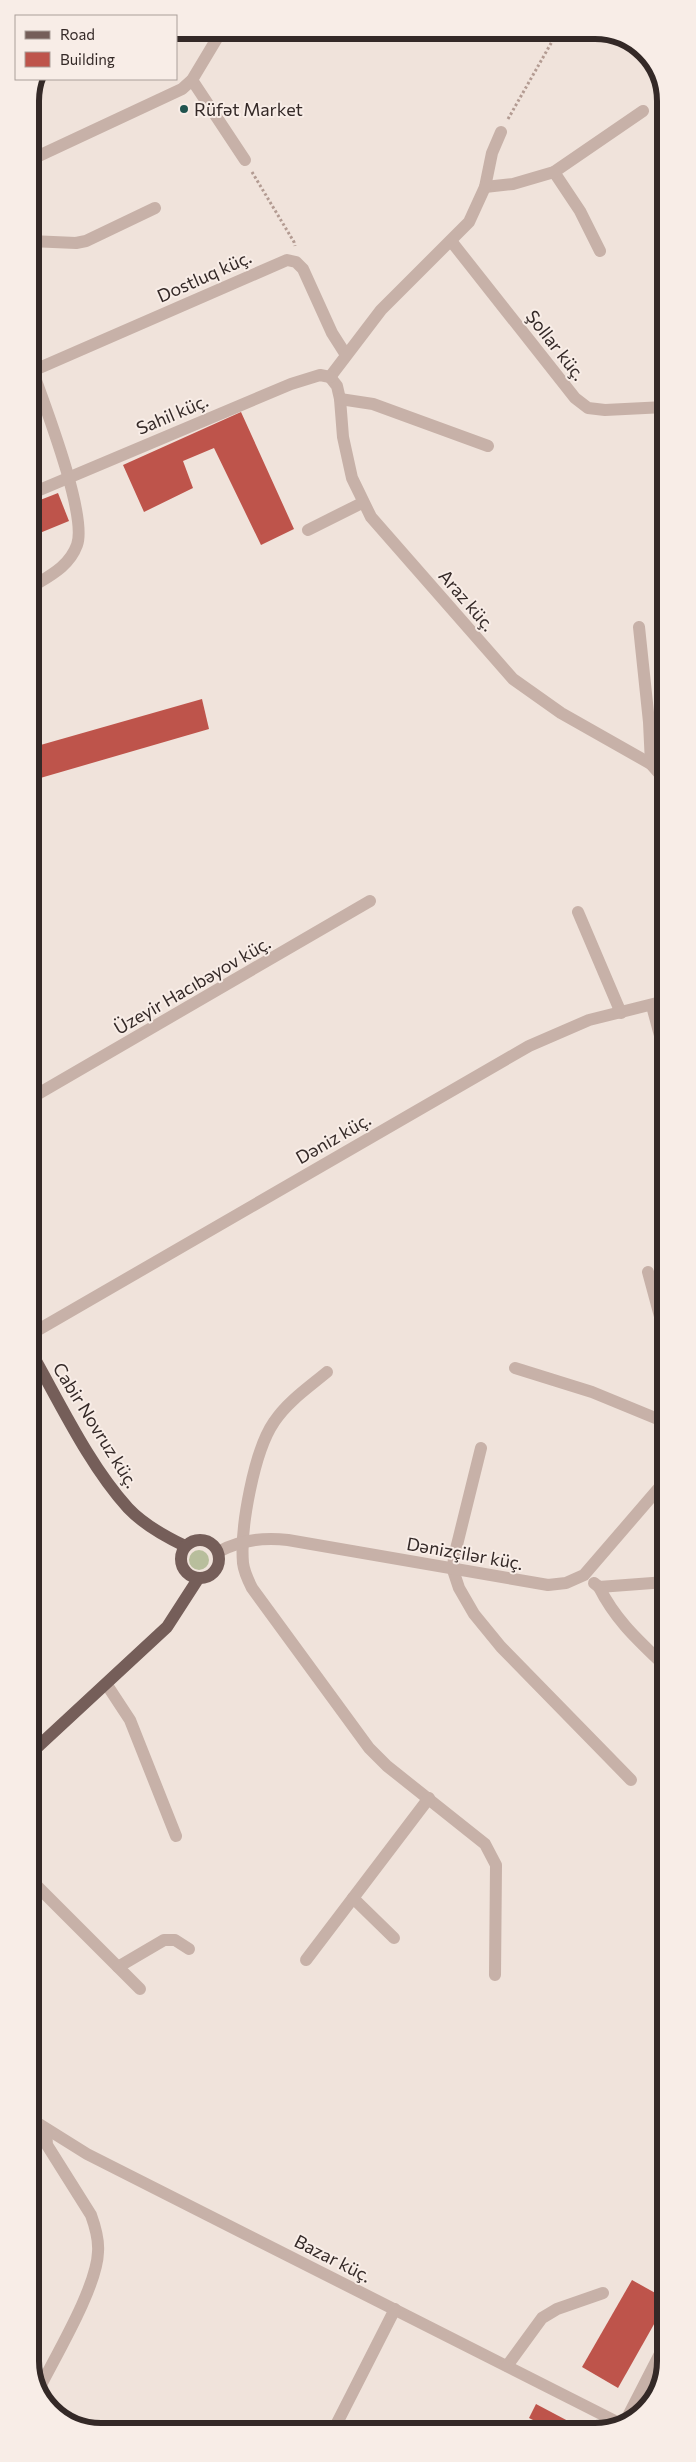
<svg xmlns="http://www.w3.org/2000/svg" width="696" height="2462" font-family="Commissioner,sans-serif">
	<rect width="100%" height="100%" fill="#f0e3db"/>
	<circle fill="#b8be9c" cx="199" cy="1560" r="10"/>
	<g fill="#be544b">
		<path d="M241,412L294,529L261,545L214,448L183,461L193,488L144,512L123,465Z"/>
		<path d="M58,493L69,521L30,537V504Z"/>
		<path d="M202,699L209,729L30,781V748Z"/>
		<path d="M632,2280L666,2299V2303L618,2388L582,2367Z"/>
		<path d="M536,2404L587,2431H555L529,2418Z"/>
	</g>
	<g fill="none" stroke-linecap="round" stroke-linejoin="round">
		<g stroke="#b39b92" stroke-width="3" stroke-dasharray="2.5 2.5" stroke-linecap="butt">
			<path d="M508,119L558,31"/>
			<path d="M252,172L294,242L295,246"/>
		</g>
		<g stroke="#c7b1a8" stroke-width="12">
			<path d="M192,80L245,160"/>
			<path d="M30,160L182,89L192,80L222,30"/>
			<path d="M554,172L580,211L600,251"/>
			<path d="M485,187L513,184L554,172L643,111"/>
			<path d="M30,241L76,243L86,241L155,208"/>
			<path d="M451,241L575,398L588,408L605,410L665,407"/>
			<path d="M30,364C42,398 88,515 77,545C69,567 49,576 30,588"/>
			<path d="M30,372L287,260L296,262L303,269L332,333L346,355"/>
			<path d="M330,377L337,386L340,399L343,437L352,478L371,517L513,679L561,713L651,764L665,780"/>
			<path d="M330,377L381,310L469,222L485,187L492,153L501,132"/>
			<path d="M340,399L373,404L488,446"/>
			<path d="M30,494L291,384L320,375L330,377"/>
			<path d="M308,530L362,503"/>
			<path d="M639,627L649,722L651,764L665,759"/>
			<path d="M578,912L621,1013"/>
			<path d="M652,1006L665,1054"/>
			<path d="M31,1098L370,901"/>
			<path d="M648,1272L665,1335"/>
			<path d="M31,1334L529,1046L589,1020L665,1001"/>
			<path d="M515,1368L592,1392L665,1422"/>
			<path d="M327,1372C309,1387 287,1402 274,1422C254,1451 240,1528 243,1563C244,1572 248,1580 252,1588L369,1748L387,1766L485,1844L496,1865L495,1975"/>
			<path d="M481,1448L454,1557L453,1570L459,1588L474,1614L501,1647L631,1780"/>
			<path d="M218,1552C240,1540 263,1537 288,1540L548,1585L566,1583L584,1575L665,1481"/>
			<path d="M594,1583L599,1587L666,1582"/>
			<path d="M599,1587C616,1621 639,1641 666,1667"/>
			<path d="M107,1685L130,1720L176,1836"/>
			<path d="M31,1880L140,1989"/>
			<path d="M353,1898L394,1938"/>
			<path d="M306,1960L429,1798"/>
			<path d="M118,1967L164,1940H175L189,1949"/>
			<path d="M31,2119L87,2154L621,2424"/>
			<path d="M507,2366L542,2318L557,2309L603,2293"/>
			<path d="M39,2389C56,2355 97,2287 98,2252C99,2240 95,2226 91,2215L47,2145L46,2129"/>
			<path d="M625,2422L666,2342"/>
			<path d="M333,2431L395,2309"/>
		</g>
		<g stroke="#755e59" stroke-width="12">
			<path d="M31,1352C60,1403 89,1465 128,1508C144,1525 164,1536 185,1546"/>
			<circle cx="200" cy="1559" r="19"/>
			<path d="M31,1753L167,1627L198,1579"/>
		</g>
	</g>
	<circle fill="#20534e" stroke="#f8ede7" stroke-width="2" cx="184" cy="109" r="5"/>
	<g text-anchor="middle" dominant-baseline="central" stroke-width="4" stroke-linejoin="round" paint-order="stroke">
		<g font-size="18" fill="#342927" stroke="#f8ede7" text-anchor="start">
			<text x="194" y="109">Rüfət Market</text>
		</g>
		<g font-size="18" fill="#342927" stroke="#f8ede7">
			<text transform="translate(204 276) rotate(-24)">Dostluq küç.</text>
			<text transform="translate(556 345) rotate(52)">Şollar küç.</text>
			<text transform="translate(172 414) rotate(-23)">Sahil küç.</text>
			<text transform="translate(467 600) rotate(49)">Araz küç.</text>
			<text transform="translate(192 985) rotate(-30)">Üzeyir Hacıbəyov küç.</text>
			<text transform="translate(333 1138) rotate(-30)">Dәniz küç.</text>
			<text transform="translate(96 1425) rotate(58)">Cabir Novruz küç.</text>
			<text transform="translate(465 1553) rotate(10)">Dәnizçilәr küç.</text>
			<text transform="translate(333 2258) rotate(27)">Bazar küç.</text>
		</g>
	</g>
	<path d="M0 0H696V2462H0ZM101 39H595A62 62 0 0 1 657 101V2361A62 62 0 0 1 595 2423H101A62 62 0 0 1 39 2361V101A62 62 0 0 1 101 39Z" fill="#f8ede7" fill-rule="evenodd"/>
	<path fill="none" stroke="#342927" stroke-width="6" d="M101 39H595A62 62 0 0 1 657 101V2361A62 62 0 0 1 595 2423H101A62 62 0 0 1 39 2361V101A62 62 0 0 1 101 39Z"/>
	<rect x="15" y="15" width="162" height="65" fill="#f8ede7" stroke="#aa9f9a"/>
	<rect x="25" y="31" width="25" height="8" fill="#755e59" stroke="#aa9f9a"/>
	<text x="60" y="40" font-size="15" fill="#342927">Road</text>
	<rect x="25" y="52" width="25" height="15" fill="#be544b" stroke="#aa9f9a"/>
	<text x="60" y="65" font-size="15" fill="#342927">Building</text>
</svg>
